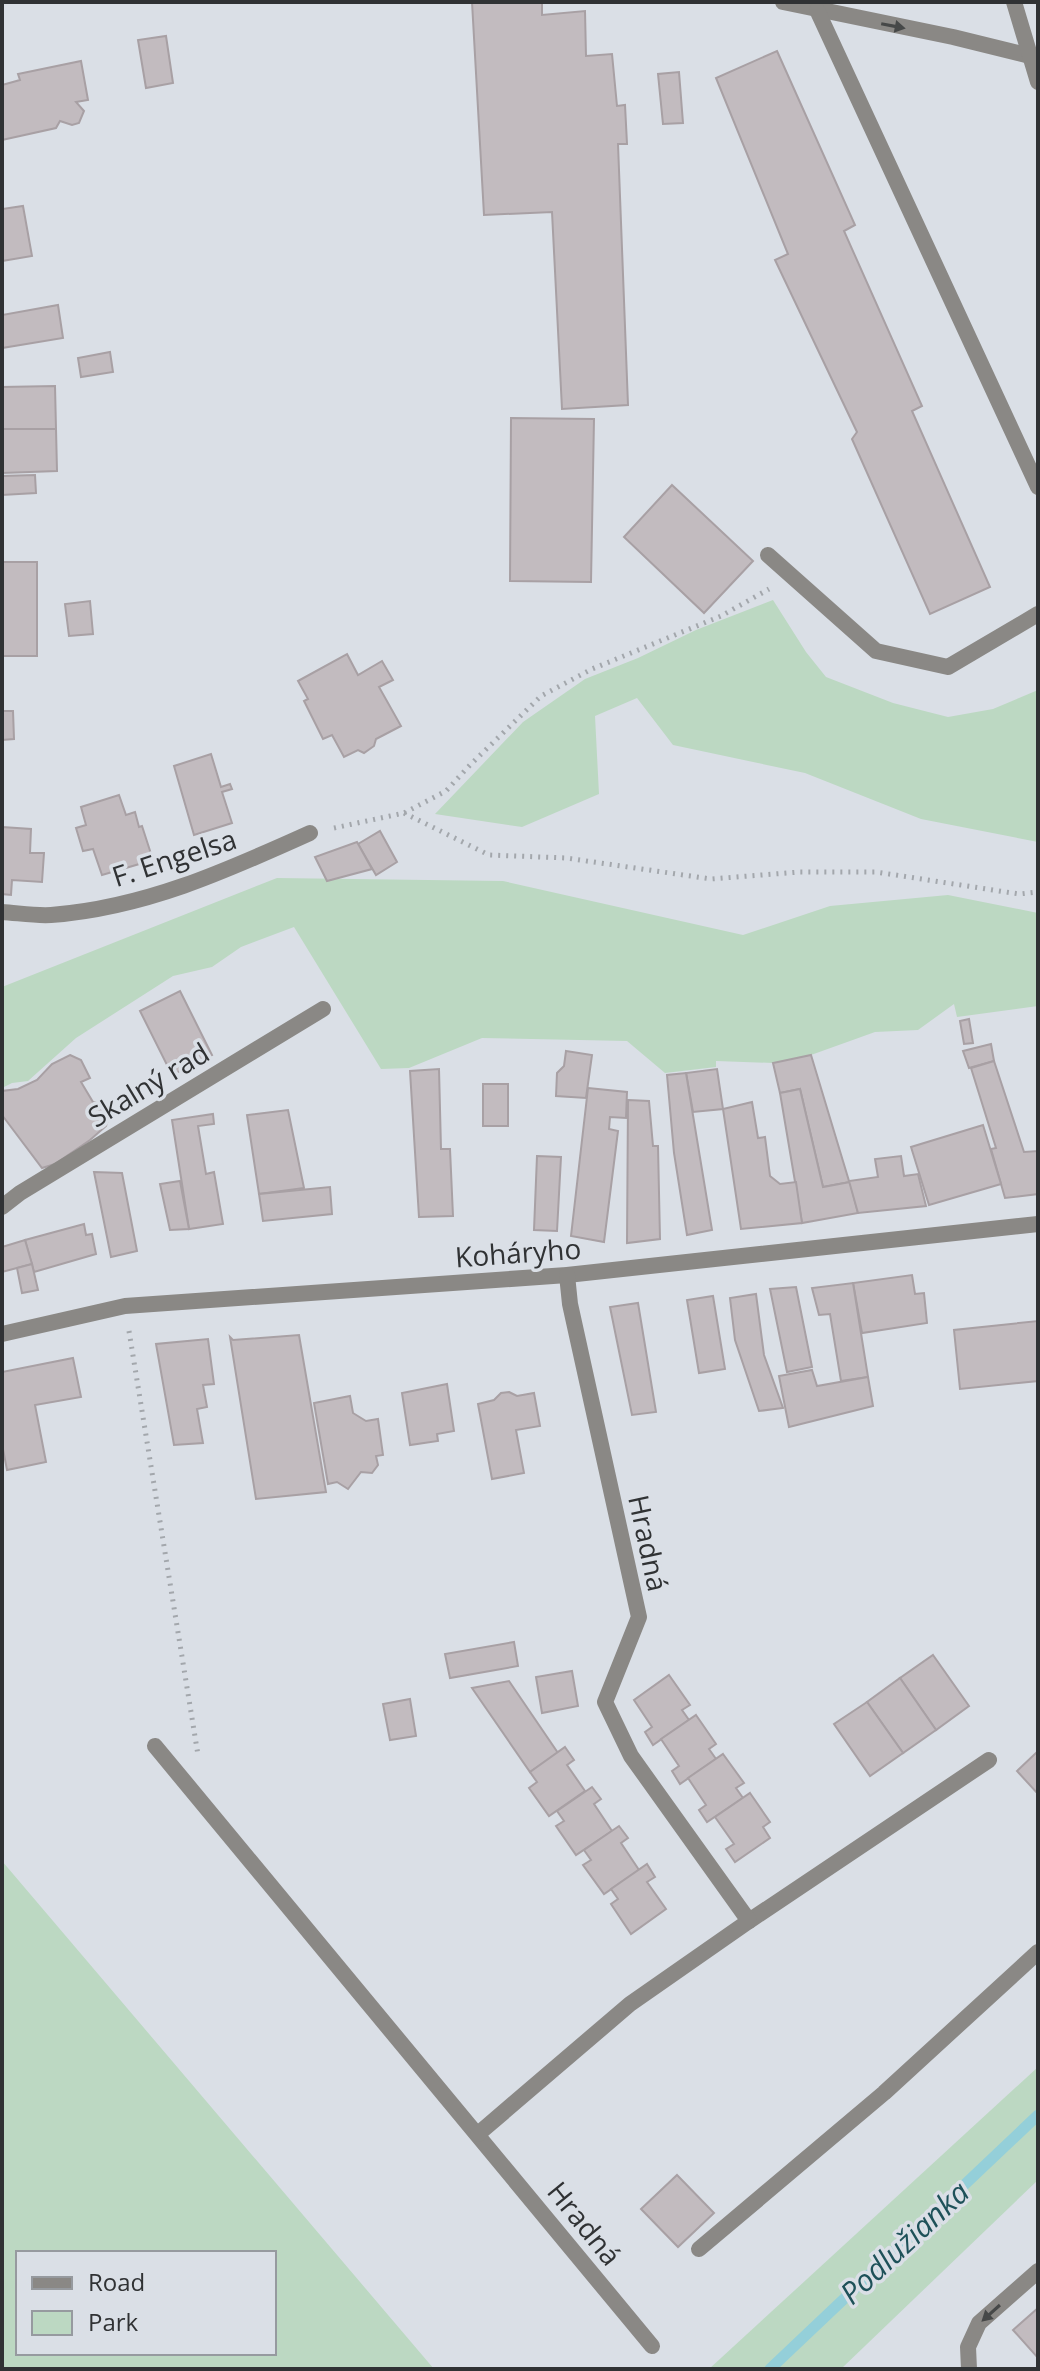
<svg xmlns="http://www.w3.org/2000/svg" width="1040" height="2371" font-family="'Open Sans',sans-serif">
	<rect width="100%" height="100%" fill="#dadfe6"/>
	<g fill="#bcd8c2" fill-rule="evenodd">
		<path d="M773,600L806,652L826,677L893,703L948,717L993,709L1038,690V842L921,819L805,773L673,745L637,698L595,716L599,794L522,827L435,814L523,722L585,679L638,658L696,630Z"/>
		<path d="M277,878L503,881L743,935L830,906L948,895L1038,913V1006L957,1017L954,1004L918,1030L875,1032L811,1055L773,1063L716,1061V1067L665,1073L627,1041L482,1038L409,1068L381,1069L294,927L241,947L212,967L173,976L76,1038L28,1081L12,1083L2,1088V987Z"/>
		<path d="M2,1861L434,2369H2ZM18,2253H274V2353H18Z"/>
		<path d="M1038,2067V2180L841,2369H709Z"/>
	</g>
	<g fill="none" stroke-linecap="round" stroke-linejoin="round">
		<path stroke="#94cfd9" stroke-width="11" d="M770,2369L1038,2115"/>
	</g>
	<g fill="#c2bbbf" stroke="#a8a0a4" stroke-width="2">
		<path d="M472,2H542V15L585,11L586,56L612,54L617,106L625,105L627,144H618L628,405L562,409L552,212L484,215Z"/>
		<path d="M166,36L173,83L146,88L138,40Z"/>
		<path d="M777,51L855,225L844,231L922,406L912,411L990,587L930,614L852,439L857,432L775,260L788,254L716,78Z"/>
		<path d="M81,61L88,100L76,102L84,111L79,123L72,125L60,121L56,128L2,140V85L20,80L18,74Z"/>
		<path d="M679,72L683,123L663,124L658,74Z"/>
		<path d="M23,206L32,256L2,261V209Z"/>
		<path d="M58,305L63,338L2,348V315Z"/>
		<path d="M110,352L113,372L81,377L78,358Z"/>
		<path d="M55,386L56,429H2V387Z"/>
		<path d="M511,418L594,419L591,582L510,581Z"/>
		<path d="M2,429H56L57,471L2,473Z"/>
		<path d="M35,475L36,493L2,495V476Z"/>
		<path d="M672,485L753,561L704,613L624,537Z"/>
		<rect x="2" y="562" width="35" height="94"/>
		<path d="M90,601L93,634L69,636L65,604Z"/>
		<path d="M347,654L358,675L382,661L393,680L379,687L401,726L376,739L374,746L364,753L358,750L344,757L332,735L323,739L304,701L308,699L298,681Z"/>
		<path d="M2,711H13L14,739L2,740Z"/>
		<path d="M211,754L221,787L230,784L232,789L222,792L232,823L194,835L174,766Z"/>
		<path d="M119,795L126,815L135,812L139,827L142,826L153,860L102,875L93,849L83,851L76,828L86,825L81,807Z"/>
		<path d="M2,827L31,829L30,853H44L42,882L12,880L11,895L2,894Z"/>
		<path d="M380,831L397,862L376,875L358,844Z"/>
		<path d="M357,842L372,869L327,881L315,857Z"/>
		<path d="M180,991L212,1055L172,1075L140,1011Z"/>
		<path d="M969,1019L973,1043L964,1044L960,1021Z"/>
		<path d="M991,1044L994,1061L969,1068L963,1051Z"/>
		<path d="M566,1051L592,1055L586,1098L556,1096L557,1073L564,1066Z"/>
		<path d="M70,1055L81,1060L90,1078L81,1082L93,1102L104,1104L110,1114L106,1126L90,1140L55,1164L42,1168L2,1115V1091L18,1089L37,1080L52,1064Z"/>
		<path d="M811,1055L849,1181L850,1182L823,1187L800,1089L780,1093L773,1063Z"/>
		<path d="M994,1061L1024,1152L1038,1151V1194L1005,1198L991,1149L996,1148L971,1068Z"/>
		<path d="M439,1069L441,1149H450L453,1216L419,1217L410,1071Z"/>
		<path d="M717,1069L723,1109L693,1112L686,1073Z"/>
		<path d="M686,1073L712,1230L687,1235L674,1153L667,1075Z"/>
		<rect x="483" y="1084" width="25" height="42"/>
		<path d="M588,1088L627,1092L626,1118L610,1117L609,1129L618,1131L604,1242L571,1236Z"/>
		<path d="M800,1089L823,1187L850,1182L858,1213L802,1223L780,1093Z"/>
		<path d="M628,1100L649,1101L653,1146H658L660,1239L627,1243Z"/>
		<path d="M752,1102L758,1138L765,1137L770,1176L780,1184L796,1182L802,1223L741,1229L723,1109Z"/>
		<path d="M288,1110L304,1188L259,1194L247,1115Z"/>
		<path d="M213,1114L214,1124L198,1126L206,1174L214,1172L223,1224L189,1229L172,1120Z"/>
		<path d="M983,1125L1001,1184L929,1205L911,1147Z"/>
		<path d="M537,1156L561,1157L557,1231L534,1230Z"/>
		<path d="M901,1156L904,1176L918,1174L926,1206L858,1213L849,1181L878,1177L875,1159Z"/>
		<path d="M94,1172L122,1173L137,1251L111,1257Z"/>
		<path d="M180,1181L189,1229L170,1230L160,1184Z"/>
		<path d="M330,1187L332,1214L263,1221L259,1194Z"/>
		<path d="M84,1224L86,1235L92,1234L96,1254L34,1272L25,1240Z"/>
		<path d="M25,1240L32,1264L2,1272V1247Z"/>
		<path d="M32,1264L38,1290L22,1293L17,1268Z"/>
		<path d="M912,1275L915,1294L924,1293L927,1323L862,1333L853,1283Z"/>
		<path d="M853,1283L868,1377L841,1381L830,1314L819,1315L812,1288Z"/>
		<path d="M796,1287L812,1367L787,1372L770,1289Z"/>
		<path d="M756,1294L764,1355L783,1408L759,1411L735,1340L730,1298Z"/>
		<path d="M713,1296L725,1369L699,1373L687,1300Z"/>
		<path d="M638,1303L656,1412L632,1415L610,1307Z"/>
		<path d="M1038,1321V1381L960,1389L954,1330Z"/>
		<path d="M299,1335L326,1492L256,1499L230,1337L233,1340Z"/>
		<path d="M208,1339L214,1384L203,1385L207,1407L197,1409L203,1443L174,1445L156,1344Z"/>
		<path d="M73,1358L81,1397L35,1405L46,1462L7,1470L2,1444V1372Z"/>
		<path d="M812,1370L817,1386L868,1377L873,1406L789,1427L779,1376Z"/>
		<path d="M447,1384L454,1431L437,1434L438,1441L410,1445L402,1393Z"/>
		<path d="M509,1392L517,1396L534,1393L540,1426L516,1430L524,1473L492,1479L478,1404L494,1400L501,1393Z"/>
		<path d="M350,1396L353,1413L366,1421L378,1419L383,1455L376,1456L378,1465L372,1473L361,1472L348,1489L337,1482L328,1484L314,1403Z"/>
		<path d="M514,1642L518,1666L450,1678L445,1654Z"/>
		<path d="M933,1655L969,1706L936,1730L900,1678Z"/>
		<path d="M572,1671L578,1706L542,1713L536,1677Z"/>
		<path d="M669,1675L690,1705L682,1710L689,1720L653,1745L645,1732L652,1727L634,1700Z"/>
		<path d="M900,1678L936,1730L903,1753L867,1702Z"/>
		<path d="M509,1681L558,1753L530,1772L472,1688Z"/>
		<path d="M410,1699L416,1736L390,1740L383,1704Z"/>
		<path d="M867,1702L903,1753L870,1776L834,1724Z"/>
		<path d="M696,1715L716,1744L709,1749L716,1759L680,1784L672,1771L679,1766L661,1739Z"/>
		<path d="M565,1747L574,1760L567,1765L585,1791L549,1816L529,1788L537,1782L530,1772Z"/>
		<path d="M1038,1751V1794L1017,1771Z"/>
		<path d="M723,1754L744,1783L736,1788L743,1798L707,1822L699,1810L706,1805L688,1778Z"/>
		<path d="M592,1787L601,1799L594,1804L612,1831L576,1855L556,1826L564,1821L557,1811Z"/>
		<path d="M750,1793L770,1822L763,1827L770,1838L735,1862L726,1849L734,1844L715,1817Z"/>
		<path d="M619,1826L628,1838L621,1843L639,1870L604,1894L583,1865L591,1860L584,1850Z"/>
		<path d="M647,1864L655,1877L647,1882L666,1909L631,1934L611,1904L618,1899L611,1889Z"/>
		<path d="M677,2175L714,2213L678,2247L641,2209Z"/>
		<path d="M1038,2308V2358L1013,2330Z"/>
	</g>
	<g fill="none" stroke-linecap="round" stroke-linejoin="round">
		<g stroke="#a3a7ac" stroke-width="5" stroke-dasharray="2 6" stroke-linecap="butt">
			<path d="M404,813L489,855L566,858L711,879L800,872H876L1019,894L1038,892"/>
			<path d="M334,828L404,813L446,791L470,765L541,696L592,669L721,616L769,589"/>
			<path d="M129,1331L198,1755"/>
		</g>
		<g stroke="#8a8885" stroke-width="16">
			<path d="M699,2249L884,2093L1038,1952"/>
			<path d="M969,2369L968,2347L979,2323L1038,2271"/>
		</g>
		<g stroke="#8a8885" stroke-width="16">
			<path d="M783,2L953,37L1038,58"/>
			<path d="M817,10L1038,487"/>
			<path d="M768,555L876,651L948,667L1038,614"/>
			<path d="M2,912C18,913 35,916 51,915C144,908 226,871 310,833"/>
			<path d="M2,1207L20,1193L323,1009"/>
			<path d="M2,1334L125,1306L567,1275L1038,1224"/>
			<path d="M155,1746L652,2346"/>
			<path d="M749,1921L989,1760"/>
			<path d="M478,2134L630,2004L749,1921L631,1756L605,1702L639,1617L570,1304L567,1275"/>
		</g>
		<path stroke="#8a8885" stroke-width="16" d="M1014,2L1038,82"/>
	</g>
	<defs><path id="oneway-solid" d="M-6-.8H1V-3.2L6.5 0L1 3.2V.8H-6Z" transform="scale(2)"/></defs>
	<g fill="#464848">
		<use href="#oneway-solid" transform="translate(893 26) rotate(11)"/>
		<use href="#oneway-solid" transform="translate(991 2313) rotate(138)"/>
	</g>
	<g text-anchor="middle" dominant-baseline="central" stroke-width="7" stroke-linejoin="round" paint-order="stroke">
		<g font-size="28" fill="#303234" stroke="#dadfe6">
			<text transform="translate(174 857) rotate(-18)">F. Engelsa</text>
			<text transform="translate(148 1084) rotate(-31)">Skalný rad</text>
			<text transform="translate(518 1252) rotate(-4)">Koháryho</text>
			<text transform="translate(649 1543) rotate(78)">Hradná</text>
			<text transform="translate(585 2223) rotate(51)">Hradná</text>
		</g>
		<g font-size="30" font-style="italic" fill="#1e5159" stroke="#dadfe6">
			<text transform="translate(904 2242) rotate(-43)">Podlužianka</text>
		</g>
	</g>
	<rect width="1040" height="2371" fill="none" stroke="#303234" stroke-width="8"/>
	<rect x="16" y="2251" width="260" height="104" fill="#dadfe6" stroke="#969a9f" stroke-width="2"/>
	<rect x="32" y="2277" width="40" height="12" fill="#8a8885" stroke="#969a9f" stroke-width="2"/>
	<text x="88" y="2291" font-size="24" fill="#303234">Road</text>
	<rect x="32" y="2311" width="40" height="24" fill="#bcd8c2" stroke="#969a9f" stroke-width="2"/>
	<text x="88" y="2331" font-size="24" fill="#303234">Park</text>
</svg>
